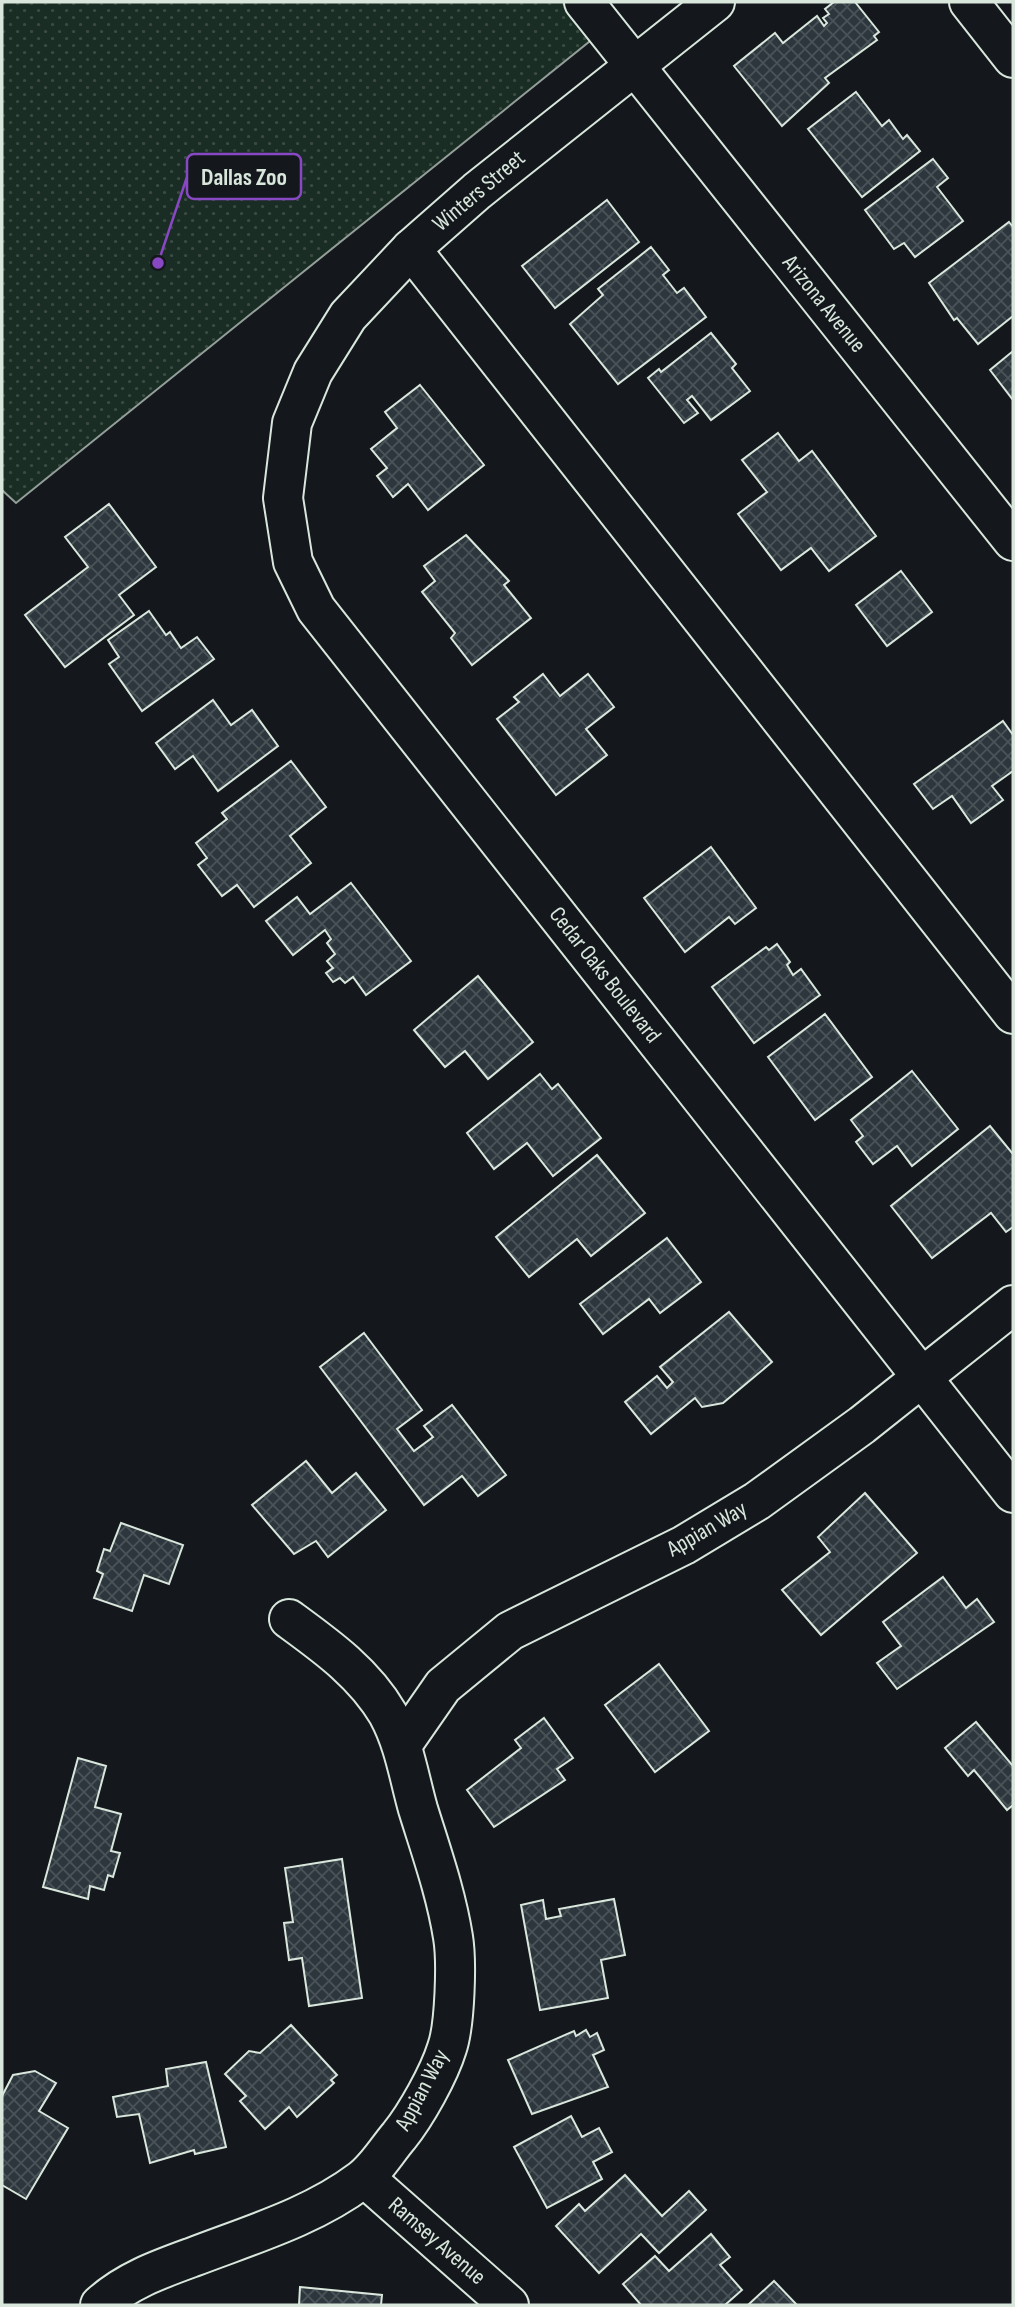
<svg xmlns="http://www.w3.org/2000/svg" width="1015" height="2307" font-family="'Sofia Sans Condensed',sans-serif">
	<defs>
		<pattern id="park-dots" width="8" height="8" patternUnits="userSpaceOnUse" patternTransform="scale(1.75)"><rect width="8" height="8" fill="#1a2d24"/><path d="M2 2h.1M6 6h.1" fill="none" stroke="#3b4b43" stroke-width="1.8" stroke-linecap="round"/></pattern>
		<pattern id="building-cross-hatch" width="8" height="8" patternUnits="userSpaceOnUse" patternTransform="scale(1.75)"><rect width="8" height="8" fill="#2c363c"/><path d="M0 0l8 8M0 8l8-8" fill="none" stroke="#4a5358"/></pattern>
	</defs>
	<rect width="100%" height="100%" fill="#14181c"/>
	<path fill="url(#park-dots)" stroke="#939e99" stroke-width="2" d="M2,2H567L595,37L16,503L2,490Z"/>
	<g fill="url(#building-cross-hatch)" stroke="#d8e6dc" stroke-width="2">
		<path d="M834,2H855L879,32L874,36L877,40L825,78L829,83L782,126L734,66L775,33L783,43L817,16L824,26L827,23L823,18L829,14L825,9Z"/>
		<path d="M856,92L882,126L889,120L903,139L907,135L920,151L862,197L808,129Z"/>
		<path d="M933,159L948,178L937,187L963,221L915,257L904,243L894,249L865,210Z"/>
		<path d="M607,200L639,242L555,308L522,266Z"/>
		<path d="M1009,222L1013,227V316L978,344L957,318L954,320L929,283Z"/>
		<path d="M651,247L669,270L663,275L677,293L684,288L706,317L618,384L570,324L603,295L598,289Z"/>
		<path d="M711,333L736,364L732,368L750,391L711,420L692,396L687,400L698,413L684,423L648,378L659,369L661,372Z"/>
		<path d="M1013,351V400L990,370Z"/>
		<path d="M420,385L484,465L428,510L408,484L393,497L377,476L387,468L371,449L397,428L385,412Z"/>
		<path d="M778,433L799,461L812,451L876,536L829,571L811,548L781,570L738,514L767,492L742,460Z"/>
		<path d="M109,504L156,567L119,595L134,615L65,667L25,615L88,567L65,537Z"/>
		<path d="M466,535L509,581L504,585L531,618L472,665L451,638L455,633L422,592L435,581L424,566Z"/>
		<path d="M901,571L932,612L887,646L856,605Z"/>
		<path d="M149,611L166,635L170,632L181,648L197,637L214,659L142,711L109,664L119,657L108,640Z"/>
		<path d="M543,674L560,696L588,674L614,707L586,729L607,755L556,795L497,719L519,702L514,697Z"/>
		<path d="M213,700L231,725L252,710L278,746L218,791L193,756L175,769L156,743Z"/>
		<path d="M1003,721L1013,735V771L992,786L1003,800L971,823L952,796L933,809L914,784Z"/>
		<path d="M291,761L326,807L290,836L311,863L254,907L237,885L222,896L198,865L207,858L196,843L227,819L222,813Z"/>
		<path d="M711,847L756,908L735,924L729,917L685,952L644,898Z"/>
		<path d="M351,883L411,961L366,995L353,977L345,983L340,978L333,982L326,973L333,968L327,961L335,954L327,943L331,939L325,930L293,955L266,921L297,897L310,914Z"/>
		<path d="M777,944L790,962L787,965L793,975L801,969L820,995L754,1043L712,987L766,947L769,950Z"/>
		<path d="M478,976L533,1042L488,1079L465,1051L445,1067L414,1030Z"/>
		<path d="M825,1014L872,1077L815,1120L768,1057Z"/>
		<path d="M912,1071L958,1129L912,1166L897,1146L873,1164L856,1142L863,1136L851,1120Z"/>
		<path d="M540,1074L552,1089L558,1084L601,1138L553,1176L527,1143L494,1169L467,1133Z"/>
		<path d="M990,1126L1013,1154V1227L1006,1232L991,1213L932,1258L891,1206Z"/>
		<path d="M597,1155L645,1213L591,1256L577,1239L529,1277L496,1237Z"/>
		<path d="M667,1238L701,1282L660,1313L649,1299L603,1334L580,1304Z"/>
		<path d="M729,1312L772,1362L723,1403L702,1407L695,1398L651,1434L625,1402L657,1376L667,1388L673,1382L660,1367Z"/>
		<path d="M364,1333L422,1410L397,1429L414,1451L433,1437L424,1426L452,1405L506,1475L478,1496L462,1476L424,1505L320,1367Z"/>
		<path d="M306,1461L332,1493L356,1473L386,1510L328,1557L316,1541L294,1554L252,1505Z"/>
		<path d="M865,1493L917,1553L821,1635L782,1590L830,1552L818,1537Z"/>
		<path d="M121,1523L183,1545L169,1584L144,1575L132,1611L94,1598L103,1574L97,1571L104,1549L110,1551Z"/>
		<path d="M943,1577L966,1608L977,1599L994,1622L897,1689L877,1663L901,1646L883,1622Z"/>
		<path d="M659,1664L709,1731L655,1772L605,1705Z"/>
		<path d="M544,1718L573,1758L557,1769L565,1780L494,1827L467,1790L521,1748L515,1740Z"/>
		<path d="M976,1722L1013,1766V1805L1007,1810L974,1770L968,1776L945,1748Z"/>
		<path d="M78,1758L106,1766L95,1807L121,1814L111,1851L120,1853L113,1877L108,1875L104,1890L90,1886L88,1899L43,1887Z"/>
		<path d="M342,1859L362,1998L309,2006L302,1958L289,1960L284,1923L293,1922L285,1868Z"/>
		<path d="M614,1899L625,1955L601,1960L608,1998L540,2010L521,1905L543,1900L546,1919L561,1916L559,1909Z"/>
		<path d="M291,2025L337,2075L331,2080L334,2083L297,2117L289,2107L265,2129L240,2101L246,2096L225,2074L249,2051L260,2053Z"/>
		<path d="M586,2030L590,2037L597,2033L604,2050L593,2055L608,2087L532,2114L508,2060L574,2031L576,2036Z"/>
		<path d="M206,2062L226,2147L195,2154L194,2150L150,2163L139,2114L117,2117L113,2097L168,2086L166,2069Z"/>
		<path d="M35,2071L56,2083L39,2111L68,2128L26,2199L2,2185V2096L13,2075Z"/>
		<path d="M571,2116L582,2137L599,2128L612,2152L593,2162L602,2179L547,2208L514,2147Z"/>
		<path d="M625,2175L662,2216L689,2191L706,2210L659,2253L641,2234L599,2273L556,2226L579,2204L585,2211Z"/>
		<path d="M711,2234L730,2257L720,2265L742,2290L725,2305H641L623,2284L655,2256L669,2271Z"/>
		<path d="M774,2281L797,2305H748Z"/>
		<path d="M300,2287L382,2295L381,2305H299Z"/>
	</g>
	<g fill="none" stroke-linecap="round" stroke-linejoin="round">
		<defs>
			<g id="minor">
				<path d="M584,2L1013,541"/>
				<path d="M715,2L477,191L411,249L348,316L313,372L292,423L283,498L293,562L316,609L1013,1493"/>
				<path d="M969,2L1013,58"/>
				<path d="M411,249L1013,1014"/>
				<path d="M402,1745L443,1686L510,1631L684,1545L757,1501L862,1425L1013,1305"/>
				<path d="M365,2178L509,2305"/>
				<path d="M100,2305C126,2281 160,2269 193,2257C250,2235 312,2217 361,2180C376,2169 387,2150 399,2136C416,2115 439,2074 447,2048C455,2025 457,1961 453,1937C446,1893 431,1851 418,1809C409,1777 404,1743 388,1714C364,1673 326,1646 289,1619"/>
			</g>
		</defs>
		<use href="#minor" stroke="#d8e6dc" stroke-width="42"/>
		<use href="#minor" stroke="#14181c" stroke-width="38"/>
	</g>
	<g text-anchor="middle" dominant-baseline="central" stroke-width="5" stroke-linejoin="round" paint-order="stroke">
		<g font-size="23" fill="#d8e6dc" stroke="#14181c">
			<text transform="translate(479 191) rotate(-40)">Winters Street</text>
			<text transform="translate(824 304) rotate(51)">Arizona Avenue</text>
			<text transform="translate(605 975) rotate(52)">Cedar Oaks Boulevard</text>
			<text transform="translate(707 1529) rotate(-30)">Appian Way</text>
			<text transform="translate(422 2090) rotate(-62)">Appian Way</text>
			<text transform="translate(437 2241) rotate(41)">Ramsey Avenue</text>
		</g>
	</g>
	<path fill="none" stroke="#8948c3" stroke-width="2.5" d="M158 263L187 177"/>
	<circle fill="#8948c3" stroke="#14181c" stroke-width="2.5" cx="158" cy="263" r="7"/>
	<rect fill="#14181c" stroke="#8948c3" stroke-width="2.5" x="187" y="154" width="114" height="45" rx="7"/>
	<g font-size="24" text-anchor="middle" font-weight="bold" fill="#d8e6dc">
		<text x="244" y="185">Dallas Zoo</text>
	</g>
	<rect width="1015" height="2307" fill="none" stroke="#d8e6dc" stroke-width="7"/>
</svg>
